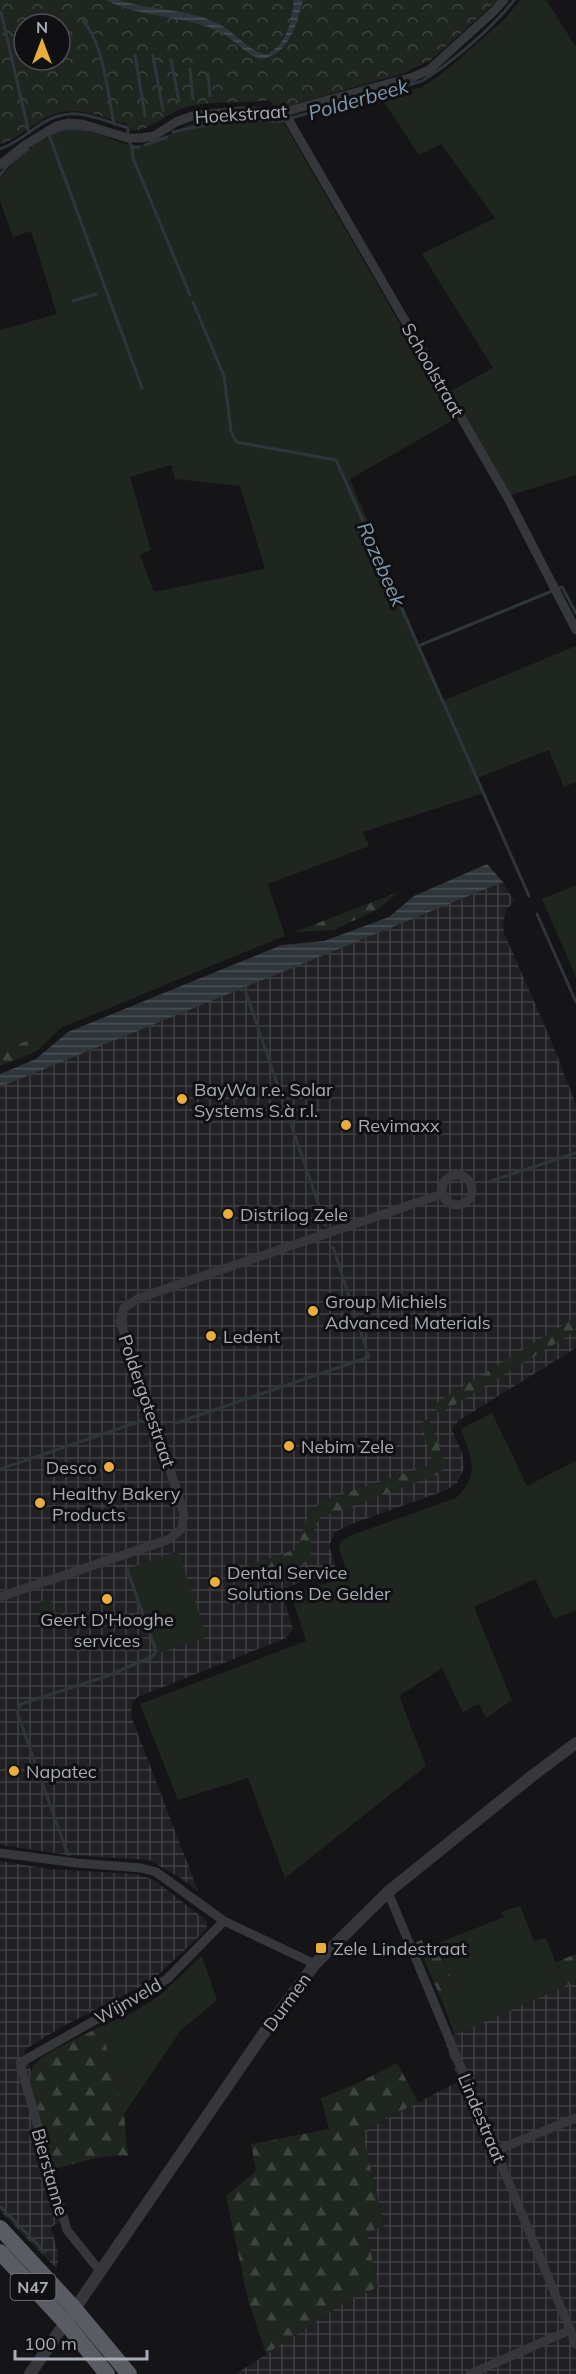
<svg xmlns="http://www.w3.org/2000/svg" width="576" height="2374" font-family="Mulish,sans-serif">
	<defs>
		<pattern id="industrial-grid" width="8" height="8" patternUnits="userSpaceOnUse" patternTransform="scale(1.5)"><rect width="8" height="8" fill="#212124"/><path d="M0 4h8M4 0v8" fill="none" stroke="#3e3f42"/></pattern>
		<pattern id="forest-firs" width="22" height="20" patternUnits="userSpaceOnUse" patternTransform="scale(1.5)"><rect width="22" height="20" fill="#1f2620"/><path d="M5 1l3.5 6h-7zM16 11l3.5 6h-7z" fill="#3d433e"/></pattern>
		<pattern id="park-crowns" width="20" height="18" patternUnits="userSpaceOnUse" patternTransform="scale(1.5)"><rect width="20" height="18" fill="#1f2620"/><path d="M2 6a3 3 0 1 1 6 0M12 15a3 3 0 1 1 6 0" fill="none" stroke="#3d433e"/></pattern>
		<pattern id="water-rules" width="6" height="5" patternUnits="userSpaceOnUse" patternTransform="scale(1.5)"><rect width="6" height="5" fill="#2e363c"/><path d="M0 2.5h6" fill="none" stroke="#495056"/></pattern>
	</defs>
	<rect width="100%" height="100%" fill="#151517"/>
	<g fill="url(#industrial-grid)">
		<path d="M503,882L514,901L506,911L503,923L504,933L548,1033L576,1104V1348L458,1421L452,1430L462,1453L464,1468L457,1483L447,1490L354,1523L335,1532L329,1546L335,1563L334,1572L287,1587L283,1595L293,1629L286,1638L138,1697L132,1702L131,1716L198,1891L179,1877L149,1860L68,1855L0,1845V1087Z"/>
		<path d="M0,1861L50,1869L135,1874L146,1877L155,1881L207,1921V1929L160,1973L138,1988L60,2028L24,2050L31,2072L30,2089L66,2218L51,2227L58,2253L57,2269L0,2211Z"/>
		<path d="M576,1981V2374H236L347,2301L378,2287L367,2232L384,2225L362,2132L459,2081L444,2039Z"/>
	</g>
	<g fill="#1f2620" fill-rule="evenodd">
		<path d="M520,0H546L576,47V475L511,495L449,392L493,368L422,254L495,218L441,144L419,155L384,102L364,106L360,103L422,87L439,76L505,19Z"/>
		<path d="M250,116L281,118L455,419L350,479L443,701L576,646V782L564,787L549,750L477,778L484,793L363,832L369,846L268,884L285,936C189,973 96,1016 0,1051V330L57,314L31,231L13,237L0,201V178C26,149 55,119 97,133C110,138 126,147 141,145C161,142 177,128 196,122C212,116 233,117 250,116ZM171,465L175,479L240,486L265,569L154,592L140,555L151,550L130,477Z"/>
		<path d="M576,885V977L542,899Z"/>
		<path d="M492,1413L527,1486L576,1461V1610L554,1619L535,1579L474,1607L512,1700L486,1718L479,1704L463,1712L442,1668L399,1696L426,1766L285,1878L248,1778L178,1800L140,1704L306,1641L291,1594L348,1577L339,1547L340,1542L349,1536L456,1498C481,1475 471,1457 461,1429Z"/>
		<path d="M178,1551L207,1637L157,1654L127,1569Z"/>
		<path d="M50,1599L58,1624L46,1628L37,1603Z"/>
		<path d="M520,1906L534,1941L546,1938L565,1986L455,2035L440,1996L455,1989L438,1943L504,1917L501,1912Z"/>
		<path d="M202,1956L217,2000L181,2030L124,2114L101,2026L130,2014L159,1996Z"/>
	</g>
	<g fill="url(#forest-firs)">
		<path d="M399,892L378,909L334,930L294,932Z"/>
		<path d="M61,1028L37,1051L0,1066V1051Z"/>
		<path d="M576,1317V1331L439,1414L433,1405Z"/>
		<path d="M429,1418L445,1464L439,1474L320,1518L311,1538V1559L303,1565L244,1579L241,1568L297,1549L308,1515L322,1501L433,1464L420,1424Z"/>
		<path d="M422,1940L428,1955L440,1950L455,1989L440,1996L416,1942Z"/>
		<path d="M576,1954V1981L565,1986L556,1962Z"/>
		<path d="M101,2026L124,2114L128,2156C103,2153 77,2164 52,2169C46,2148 20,2080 35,2064C50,2049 82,2037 101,2026Z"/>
		<path d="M397,2063L418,2102L362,2132L384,2226L367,2233L378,2287L347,2301L266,2354L248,2299L226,2196L256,2171L251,2144L329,2129L321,2098L356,2084Z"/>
	</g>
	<path fill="url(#park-crowns)" fill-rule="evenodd" d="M0,0H498L431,60L404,73L288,106L272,105L270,100C244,104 217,100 191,106C169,110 154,130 131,131L127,124C94,115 70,101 37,123C26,130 13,141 0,144ZM24,24H60V60H24Z"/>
	<g fill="url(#water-rules)">
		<path d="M106,0H119C151,11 188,8 219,24C235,32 248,52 266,54C288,45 291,21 294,0H303C297,24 289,55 261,59C245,55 234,38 218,31C183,15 140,18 106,0Z"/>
		<path d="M487,864L503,882L0,1087V1074L36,1059L68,1032L282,945L324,941L389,917L414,896Z"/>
	</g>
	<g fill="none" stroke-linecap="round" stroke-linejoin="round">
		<g stroke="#2e363c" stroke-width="3">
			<path d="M1,12L29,133"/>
			<path d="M83,21C103,42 108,94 114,124"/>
			<path d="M135,55L145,116"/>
			<path d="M153,56L163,110"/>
			<path d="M171,60L179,101"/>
			<path d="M190,69L193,99"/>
			<path d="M208,74L210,96"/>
			<path d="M291,118L422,81C450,64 495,26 514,0"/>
			<path d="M173,132C198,126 222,121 248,120C261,119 272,123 285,120"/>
			<path d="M51,134C64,127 74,128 88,130"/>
			<path d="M49,135L142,388"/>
			<path d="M129,141L132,147L133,158L190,295"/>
			<path d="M145,145L167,137"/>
			<path d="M132,147H139"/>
			<path d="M0,149C15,144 28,133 41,124C73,104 95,118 128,128V133"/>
			<path d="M0,175L8,165L28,149"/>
			<path d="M73,301L96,294"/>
			<path d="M193,302L224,376L231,431L236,442L336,460L529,896"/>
			<path d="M418,646L562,587L576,613"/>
			<path d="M537,914L576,1002"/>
			<path d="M244,987L326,1226"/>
			<path d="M491,1181L576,1153"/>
			<path d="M176,1423L369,1357L333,1247"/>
			<path d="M0,1469L141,1421"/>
			<path d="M68,1855L17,1712L21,1704L107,1676L152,1657L156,1651L127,1569"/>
			<path d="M0,2206L45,2252"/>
		</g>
		<g stroke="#36373b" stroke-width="9">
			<path d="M284,112L509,500L576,630"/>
			<path d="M0,165L25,145L56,126L68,123L82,124L128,138H141L154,136L176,122L195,115L244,111L284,112L413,77L429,70L494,11L504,0"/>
			<circle cx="457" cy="1190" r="15"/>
			<path d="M0,1597L170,1539L182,1528L184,1514L177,1491L120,1321L124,1308L139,1298L442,1194"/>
			<path d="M0,1853L77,1863L141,1868L156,1872L224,1921L315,1964"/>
			<path d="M388,1892L576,2344"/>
			<path d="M495,2151L576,2118"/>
			<path d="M100,2271L67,2230L20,2063L167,1979L224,1921"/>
			<path d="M470,2374L570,2330"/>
		</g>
		<path stroke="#36373b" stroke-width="12" d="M30,2374L268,2027L315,1964L388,1892L532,1776L576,1743"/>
		<g stroke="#5a5c63" stroke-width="16">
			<path d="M0,2228L74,2308L129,2374"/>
			<path d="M0,2252L65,2322L107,2374"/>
		</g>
	</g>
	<g fill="#e8ad3c" stroke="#101012" stroke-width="2">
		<circle cx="182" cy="1099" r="6"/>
		<circle cx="346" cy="1125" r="6"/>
		<circle cx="228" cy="1214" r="6"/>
		<circle cx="313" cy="1311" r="6"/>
		<circle cx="211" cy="1336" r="6"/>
		<circle cx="289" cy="1446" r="6"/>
		<circle cx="109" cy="1467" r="6"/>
		<circle cx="40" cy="1503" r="6"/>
		<circle cx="215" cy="1582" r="6"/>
		<circle cx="107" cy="1599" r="6"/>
		<circle cx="14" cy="1771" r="6"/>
		<rect x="315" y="1942" width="12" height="12" rx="3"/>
	</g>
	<g text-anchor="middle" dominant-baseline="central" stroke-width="6" stroke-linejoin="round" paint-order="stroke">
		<rect fill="#101012" stroke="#7a7d85" stroke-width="1.5" x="10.5" y="2274" width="45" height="26" rx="4.5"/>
		<g font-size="16" font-weight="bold" fill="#a8acb6">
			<text x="33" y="2287">N47</text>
		</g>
		<g font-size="18" fill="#a8acb6" stroke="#101012">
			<text transform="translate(241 114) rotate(-4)">Hoekstraat</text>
			<text transform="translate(433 370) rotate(60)">Schoolstraat</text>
			<text transform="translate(147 1401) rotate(71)">Poldergotestraat</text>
			<text transform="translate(128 2001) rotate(-30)">Wijnveld</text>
			<text transform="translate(287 2002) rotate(-54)">Durmen</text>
			<text transform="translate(482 2118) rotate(67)">Lindestraat</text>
			<text transform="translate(50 2172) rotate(74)">Bierstanne</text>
		</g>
		<g font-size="18" fill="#a8acb6" stroke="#101012" text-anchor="start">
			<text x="194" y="1089">BayWa r.e. Solar<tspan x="194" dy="21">Systems S.à r.l.</tspan></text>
			<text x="358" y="1125">Revimaxx</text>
			<text x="240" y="1214">Distrilog Zele</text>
			<text x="325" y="1301">Group Michiels<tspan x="325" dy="21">Advanced Materials</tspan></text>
			<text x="223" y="1336">Ledent</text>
			<text x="301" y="1446">Nebim Zele</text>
			<text x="97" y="1467" text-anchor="end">Desco</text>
			<text x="52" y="1493">Healthy Bakery<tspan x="52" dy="21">Products</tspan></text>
			<text x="227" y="1572">Dental Service<tspan x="227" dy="21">Solutions De Gelder</tspan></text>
			<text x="107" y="1619" text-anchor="middle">Geert D'Hooghe<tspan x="107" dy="21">services</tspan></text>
			<text x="26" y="1771">Napatec</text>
			<text x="333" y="1948">Zele Lindestraat</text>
		</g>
		<g font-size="20" font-style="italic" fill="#809aaf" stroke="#101012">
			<text transform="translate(358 99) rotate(-16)">Polderbeek</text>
			<text transform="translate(382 564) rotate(66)">Rozebeek</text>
		</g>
	</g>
	<g transform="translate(42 42)"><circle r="28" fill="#101012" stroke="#4d4e54" stroke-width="1.5"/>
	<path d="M0-4.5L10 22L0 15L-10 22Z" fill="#e8ad3c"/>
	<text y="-9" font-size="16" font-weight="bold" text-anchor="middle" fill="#a8acb6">N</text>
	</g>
	<path d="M15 2350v9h132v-9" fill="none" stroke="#a8acb6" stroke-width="3"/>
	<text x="24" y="2350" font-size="18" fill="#a8acb6" stroke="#101012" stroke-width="4.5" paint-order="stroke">100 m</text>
</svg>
